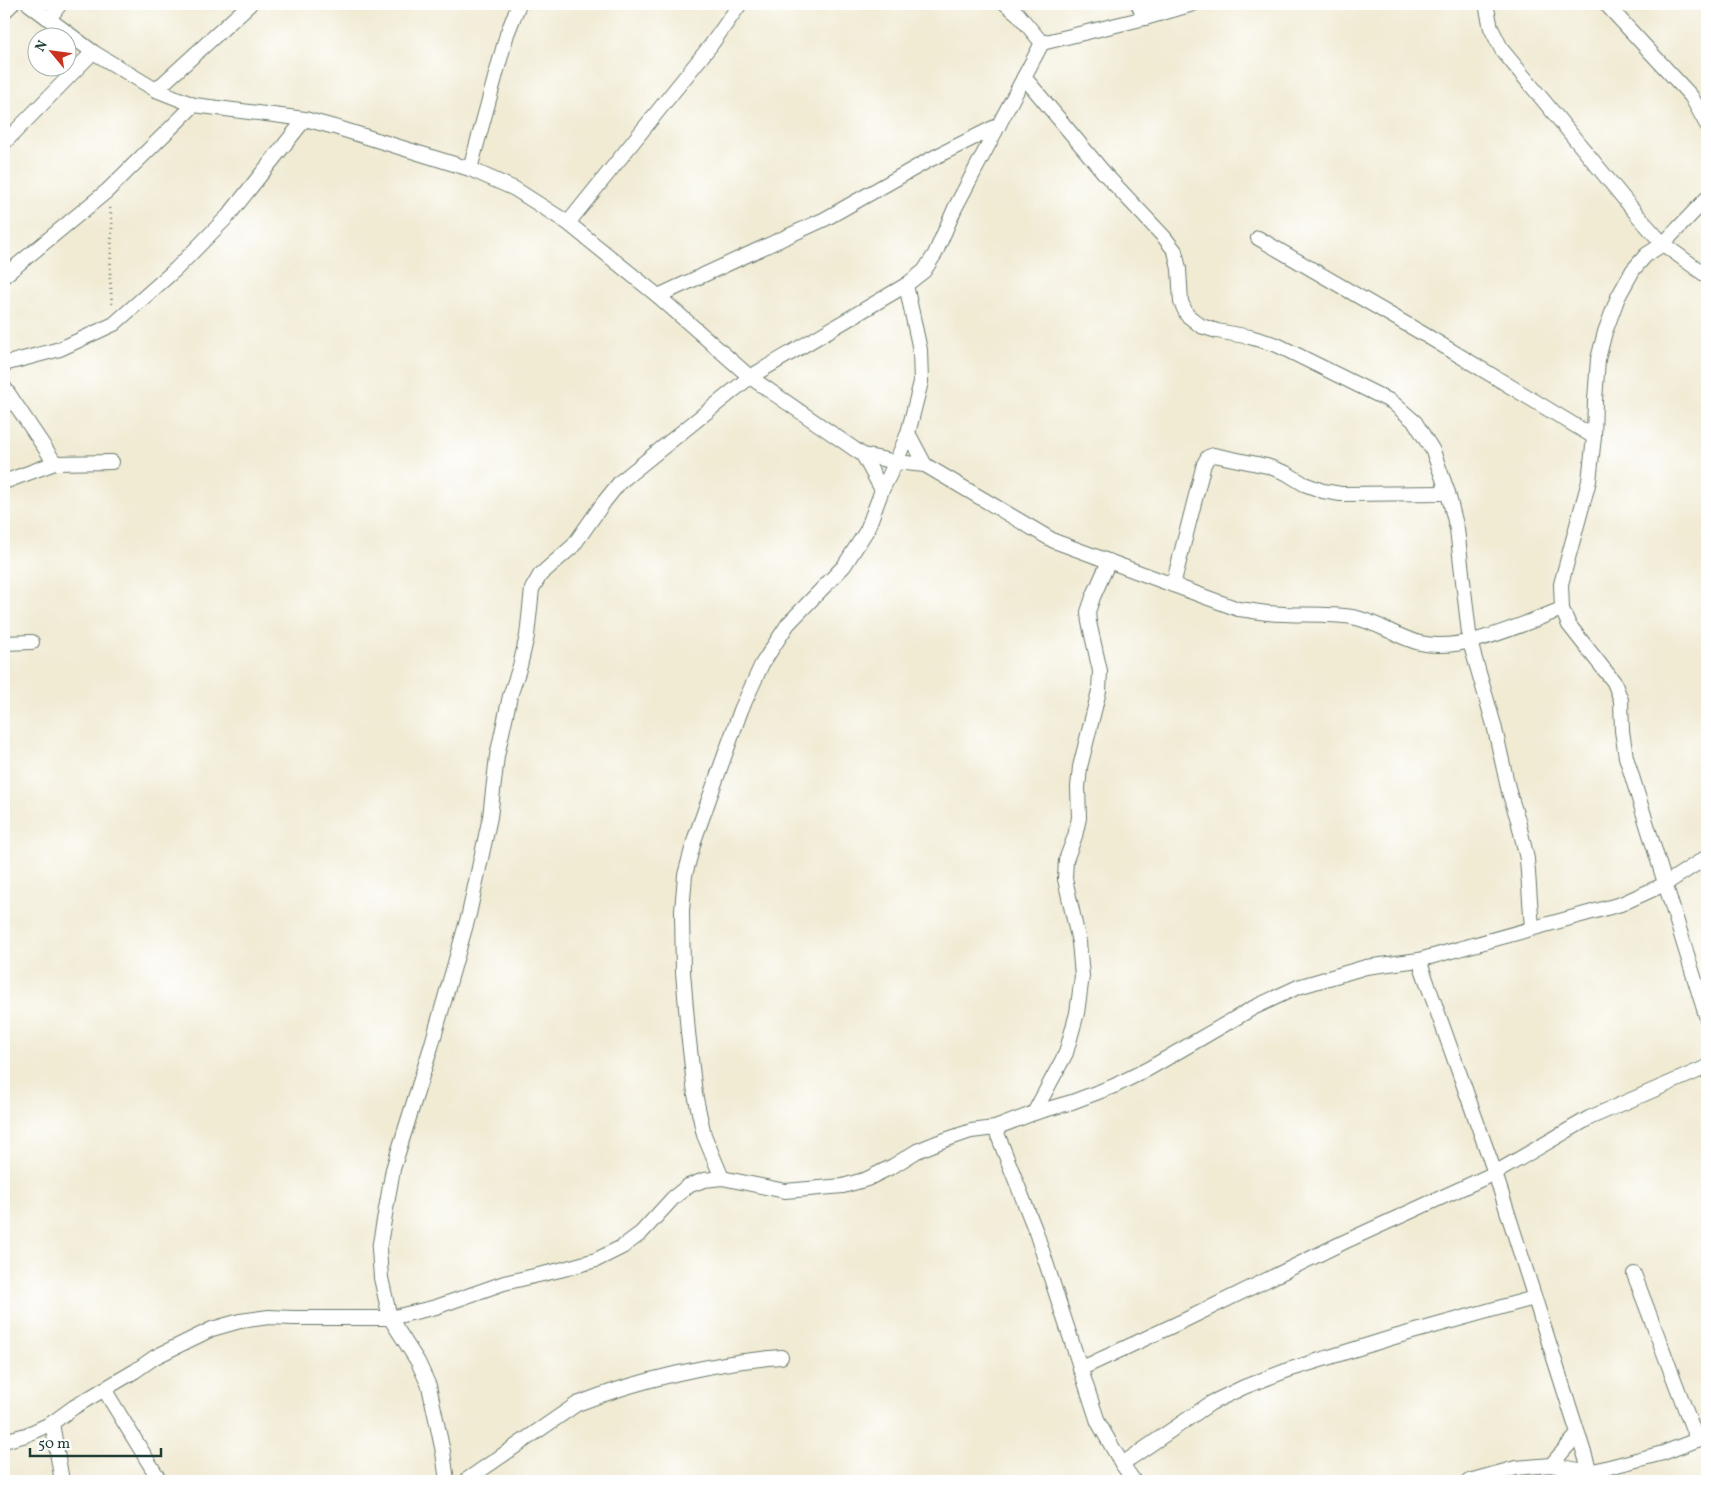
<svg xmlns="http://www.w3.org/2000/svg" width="1711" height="1485" font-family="Vollkorn,serif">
	<rect width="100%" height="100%" fill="#fff"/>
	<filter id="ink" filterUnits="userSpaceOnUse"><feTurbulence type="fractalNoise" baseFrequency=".02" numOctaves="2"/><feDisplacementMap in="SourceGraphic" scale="10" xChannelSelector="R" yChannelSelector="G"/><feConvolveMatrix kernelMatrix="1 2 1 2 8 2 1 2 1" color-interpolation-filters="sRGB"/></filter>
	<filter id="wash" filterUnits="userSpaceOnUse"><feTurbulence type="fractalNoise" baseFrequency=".0096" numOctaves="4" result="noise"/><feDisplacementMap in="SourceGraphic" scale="20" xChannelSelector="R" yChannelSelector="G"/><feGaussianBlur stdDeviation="1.12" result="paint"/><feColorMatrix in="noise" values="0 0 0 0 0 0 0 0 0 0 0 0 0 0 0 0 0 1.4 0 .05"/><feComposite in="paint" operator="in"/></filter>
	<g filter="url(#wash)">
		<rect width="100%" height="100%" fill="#f1ebd4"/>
	</g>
	<g filter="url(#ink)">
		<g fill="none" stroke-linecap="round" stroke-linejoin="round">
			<defs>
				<g id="street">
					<path d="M29,4L93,52L156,90L194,105L305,119L338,128L470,169L515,189L568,223L658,296L750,377L863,455L896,462L925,465L1054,541L1238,609C1248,610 1258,612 1268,613C1296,616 1324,613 1352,617C1376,621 1396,637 1420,643C1463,653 1522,624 1562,609"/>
					<path d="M1006,4L1018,14L1042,43"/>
					<path d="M1138,4L1145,18"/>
					<path d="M1486,4L1491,28L1502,50L1639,217L1663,244L1707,276"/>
					<path d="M1606,4L1691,96L1707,125"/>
					<path d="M4,12L12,4"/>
					<path d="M49,19L60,4"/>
					<path d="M1024,77L1105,174L1164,237L1175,251L1179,269L1181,302L1187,315L1201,326L1217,331L1250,337L1277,345L1392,402L1415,422L1433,451L1448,493L1457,529L1470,642L1494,725L1509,792L1518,820L1527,859L1532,928"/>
					<path d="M156,90L250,4"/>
					<path d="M4,143L93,52"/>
					<path d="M470,169L507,34L519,4"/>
					<path d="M1707,198L1663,244L1646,255L1633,270L1618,297L1605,332L1598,359L1595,400L1594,437L1589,481L1561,584L1562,609L1569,625L1614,682L1621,700L1622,731L1626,757L1707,1019"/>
					<path d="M568,223L711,45L740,4"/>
					<path d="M1258,238L1432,339L1594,437"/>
					<path d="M4,276L107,191L194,105"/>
					<path d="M658,296L825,219L929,160L999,125"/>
					<path d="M4,364L60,349L114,324L176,269L228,216L305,119"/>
					<path d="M4,387L55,463L112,462"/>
					<path d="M908,433L925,465"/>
					<path d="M863,455L882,490"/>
					<path d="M4,482L55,463"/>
					<path d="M1173,585L1204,464L1208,457L1214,455L1267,466L1286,473L1304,484L1323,491L1341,494L1448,493"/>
					<path d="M4,643L32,642"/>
					<path d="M1419,960L1495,1173L1593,1481"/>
					<path d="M1034,1113L1066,1053L1077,1013L1082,976L1079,942L1065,879L1066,860L1075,836L1079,818L1078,787L1080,767L1099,691L1100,671L1089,622L1088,612L1093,597L1109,561"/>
					<path d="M995,1128L1036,1232L1098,1422L1122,1464L1134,1481"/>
					<path d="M722,1178L704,1135L695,1094L688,1032L683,972L682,911L685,875L695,838L741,710L762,664L788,624L844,566L867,530L882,490L896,462L908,433L921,382L920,350L906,285"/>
					<path d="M1634,1274L1697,1440"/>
					<path d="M1080,1369L1187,1319L1344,1242L1495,1173L1589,1118L1707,1067"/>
					<path d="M104,1389L160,1481"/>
					<path d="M52,1423L62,1481"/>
					<path d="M4,1441L26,1435L52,1423L74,1407L135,1371L155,1357L212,1329L240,1321L269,1317L294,1318H390L436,1307L504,1283L560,1270L596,1260L622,1247L641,1233L673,1198L688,1186L704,1180L722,1178L785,1191L843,1186L867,1179L893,1166L917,1151L939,1142L971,1131L995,1128L1034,1113L1072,1102L1114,1086L1148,1069L1253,1008L1298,987L1366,967L1419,960L1621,904L1665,884L1707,857"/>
					<path d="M1122,1464L1211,1403L1244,1387L1288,1370L1391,1338L1534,1298"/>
					<path d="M1551,1465L1578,1434"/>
					<path d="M447,1481L443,1452L429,1386L418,1362L390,1318L381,1278L379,1249L393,1169L431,1047L469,914L490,817L497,756L510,696L520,666L527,636L532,589L540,575L573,546L604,502L620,482L750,377L906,285L924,271L935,254L955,208L1042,43L1145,18L1193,4"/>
					<path d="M465,1481L577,1404C638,1380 715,1362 781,1357"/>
					<path d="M1469,1481L1516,1468L1551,1465L1590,1472L1663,1453L1697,1440L1707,1437"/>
				</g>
			</defs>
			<use href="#street" stroke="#687a6c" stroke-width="16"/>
			<path stroke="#687a6c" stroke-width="3" stroke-dasharray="1 4" stroke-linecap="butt" d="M110,208L112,224L110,276L112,306"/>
			<use href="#street" stroke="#fff" stroke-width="14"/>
		</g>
	</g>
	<rect width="1711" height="1485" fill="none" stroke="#fff" stroke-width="20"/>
	<g transform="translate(52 52) rotate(299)"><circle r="24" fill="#ffffff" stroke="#a5b1ae"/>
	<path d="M0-4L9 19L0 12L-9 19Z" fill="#c8321e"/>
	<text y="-8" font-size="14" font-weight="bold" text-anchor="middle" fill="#1f3d34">N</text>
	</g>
	<path d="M30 1448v8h131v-8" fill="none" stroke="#1f3d34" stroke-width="2.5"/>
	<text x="38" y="1448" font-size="15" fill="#1f3d34" stroke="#ffffff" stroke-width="4" paint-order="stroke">50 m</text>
</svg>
